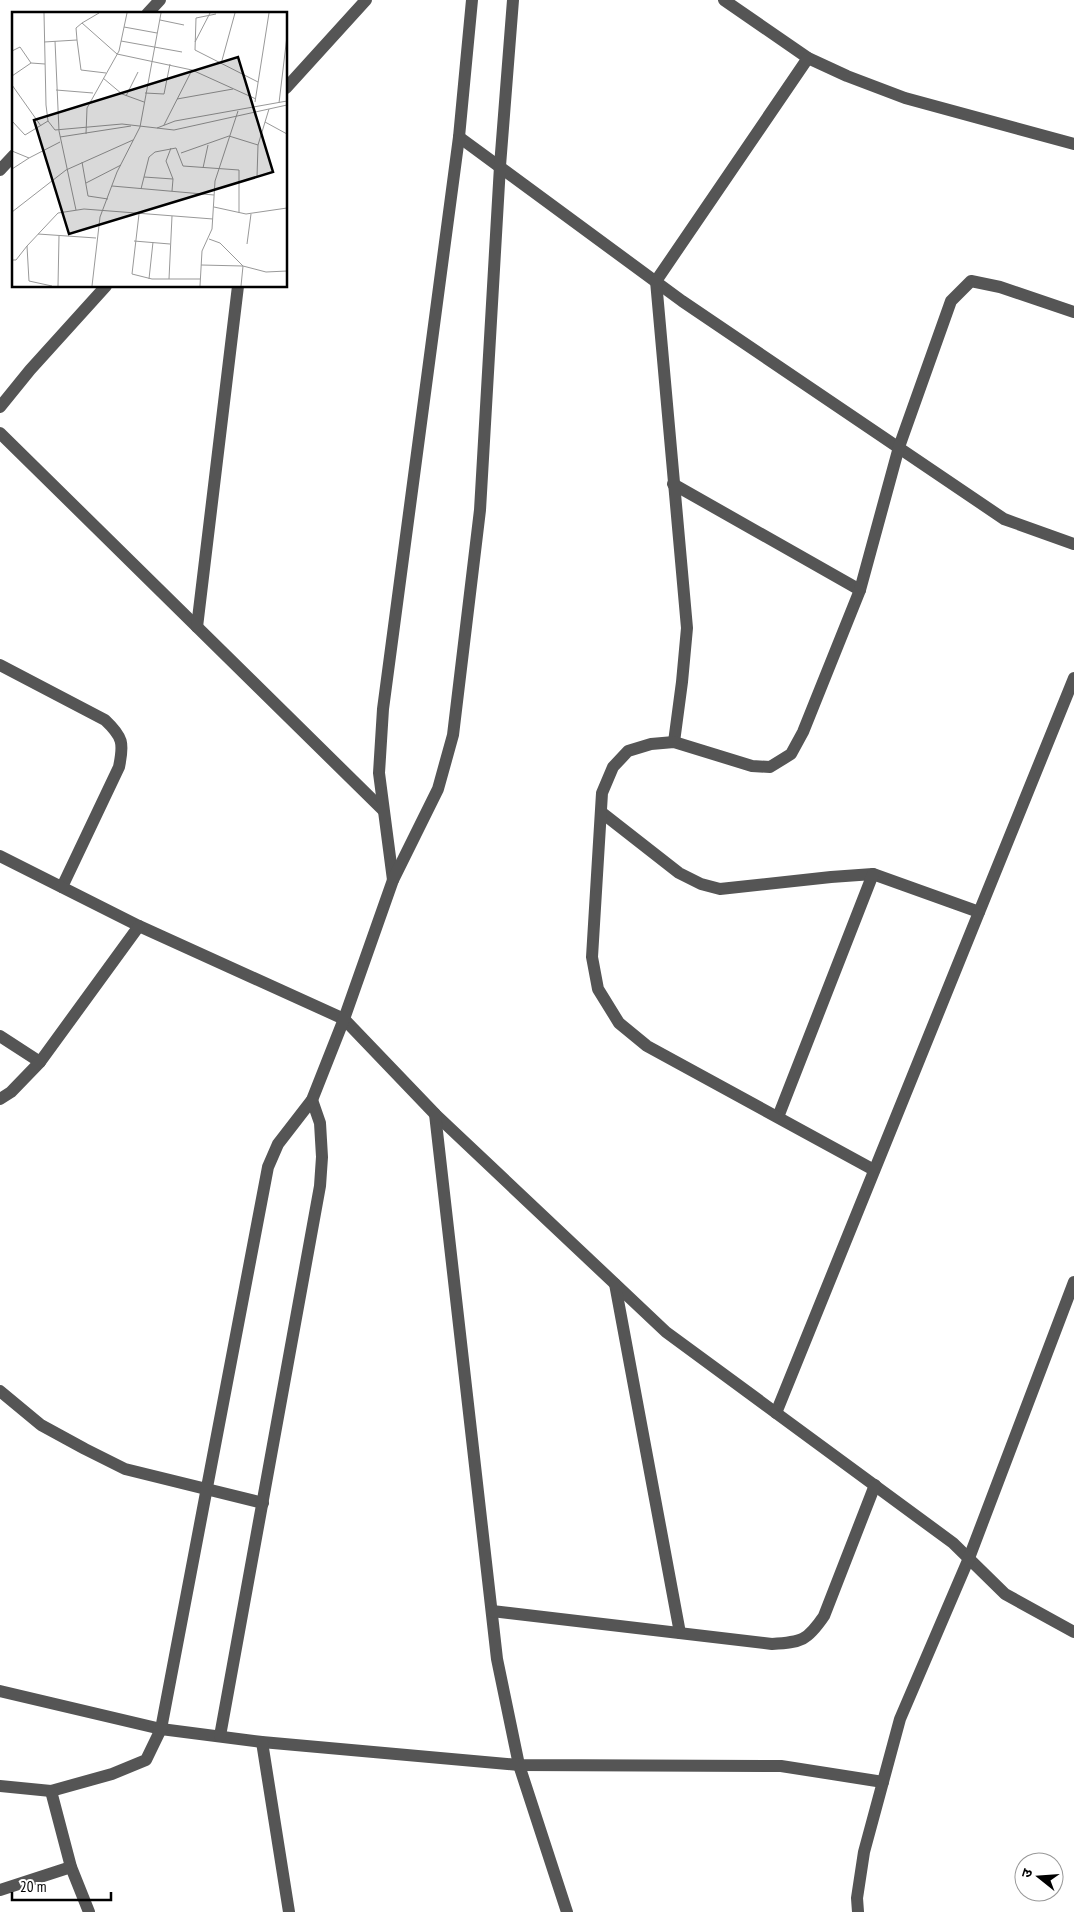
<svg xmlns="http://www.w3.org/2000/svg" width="1074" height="1912" font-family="'PT Sans Narrow','Noto Sans Devanagari',sans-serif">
	<rect width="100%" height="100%" fill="#fff"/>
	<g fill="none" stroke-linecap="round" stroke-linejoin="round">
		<g stroke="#555" stroke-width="12">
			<path d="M724,0L808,58L847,76L905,98L1074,144"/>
			<path d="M147,14L160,0"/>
			<path d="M286,88L366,0"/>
			<path d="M459,137L682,301L1004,519L1074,544"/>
			<path d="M0,170L14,155"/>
			<path d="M0,407L30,370L106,286"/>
			<path d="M0,433L383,810"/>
			<path d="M673,484L860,590"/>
			<path d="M197,627L238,286"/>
			<path d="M0,665L105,720C123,737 124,743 119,767L62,887"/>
			<path d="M674,742L682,682L687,628L656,281L808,58"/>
			<path d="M601,812L679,873L701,884L720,889L831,877L873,874L979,912"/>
			<path d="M0,856L139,926L344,1019L435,1114L666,1332L953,1543L1005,1594L1074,1632"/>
			<path d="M393,880L379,773L383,709L459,137L472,0"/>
			<path d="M0,1036L40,1062"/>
			<path d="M0,1099L11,1092L40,1062L139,926"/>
			<path d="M435,1114L497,1659L519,1765L567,1912"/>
			<path d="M778,1117L873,874"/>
			<path d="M874,1170L647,1046L619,1023L598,989L592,957L602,793L613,767L628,751L651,744L674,742L752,766L770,767L791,754L803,732L860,590L899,447L951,301L971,281L1000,287L1074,312"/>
			<path d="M615,1284L680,1633"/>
			<path d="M0,1391L41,1425L85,1449L125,1469L263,1503"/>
			<path d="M776,1413L1074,678"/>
			<path d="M492,1611L772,1644C802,1642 807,1641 824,1616L875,1485"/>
			<path d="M0,1691L161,1729L262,1742L519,1765L781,1766L883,1782"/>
			<path d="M220,1736L320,1186L322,1157L320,1123L312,1100"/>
			<path d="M262,1742L289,1912"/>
			<path d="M0,1786L51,1791L112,1774L146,1760L161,1729L268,1167L278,1144L312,1100L344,1019L393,880L438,789L453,735L480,510L500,166L513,0"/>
			<path d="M51,1791L71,1867L89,1912"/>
			<path d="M0,1890L71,1867"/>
			<path d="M858,1912L857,1898L864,1852L900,1719L969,1558L1074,1282"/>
		</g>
	</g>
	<g transform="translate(12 12)">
		<rect width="275" height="275" fill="#fff"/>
		<path fill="none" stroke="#999" stroke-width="1" d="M32,1L34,93L36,109L43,118L110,112L162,118L275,93M204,2L184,6L183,38L246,70M148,8L172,13M70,11L87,1M112,15L145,21M65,28L69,58L94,61M43,29L47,119L64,198M109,29L170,40M32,30L65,28L64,16L70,11L105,42L180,58L244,87M183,30L198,1M0,39L8,35L19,51M209,52L223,1M0,64L19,51L33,52M91,66L110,82L132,90M0,73L29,114M44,78L81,81M133,81L152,82L158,52M114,84L126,60M165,87L221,77M243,90L257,1M267,91L275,24M0,109L13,123L36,109M253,110L275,122M152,113L180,58M145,116L163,109L275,89M74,122L75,96L107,39L115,1M48,125L119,114M159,136L154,149L161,167L160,179M0,139L17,146L48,130M169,141L217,124L246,133M70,150L76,184L96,187M191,156L196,133M0,157L17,146M132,165L161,167M245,165L246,133L257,97M74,171L109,153M100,174L202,183M129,177L137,145L143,140L164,136L171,154L227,158V201M202,195L234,202L275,196M0,200L54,158L121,128M127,202L120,262L140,267H188M26,222L84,226M197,227L208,231L231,254L254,260L275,259M122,229L158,232M235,232L239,202M0,248H4L15,234M189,253L231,254L229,274M137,267L141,230M157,267L160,204M40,274L17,269L15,234L46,201L72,197L201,207M46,274L47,224M80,274L88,205L105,160L128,115L149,1M188,274L190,239L200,217L203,169L226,99"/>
		<path fill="#000" fill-opacity="0.15" stroke="#000" stroke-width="2.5" d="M226,45L261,160L57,222L22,108Z"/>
		<rect width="275" height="275" fill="none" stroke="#000" stroke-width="2.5"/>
	</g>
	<g transform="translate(1039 1877) rotate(287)"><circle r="24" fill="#ffffff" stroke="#999999"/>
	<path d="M0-4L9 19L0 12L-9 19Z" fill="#000000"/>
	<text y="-8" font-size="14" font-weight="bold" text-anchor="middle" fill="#000000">उ</text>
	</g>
	<path d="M12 1892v8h99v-8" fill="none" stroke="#000000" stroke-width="2.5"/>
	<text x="20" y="1892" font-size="15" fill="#000000" stroke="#ffffff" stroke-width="4" paint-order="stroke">20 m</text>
</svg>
